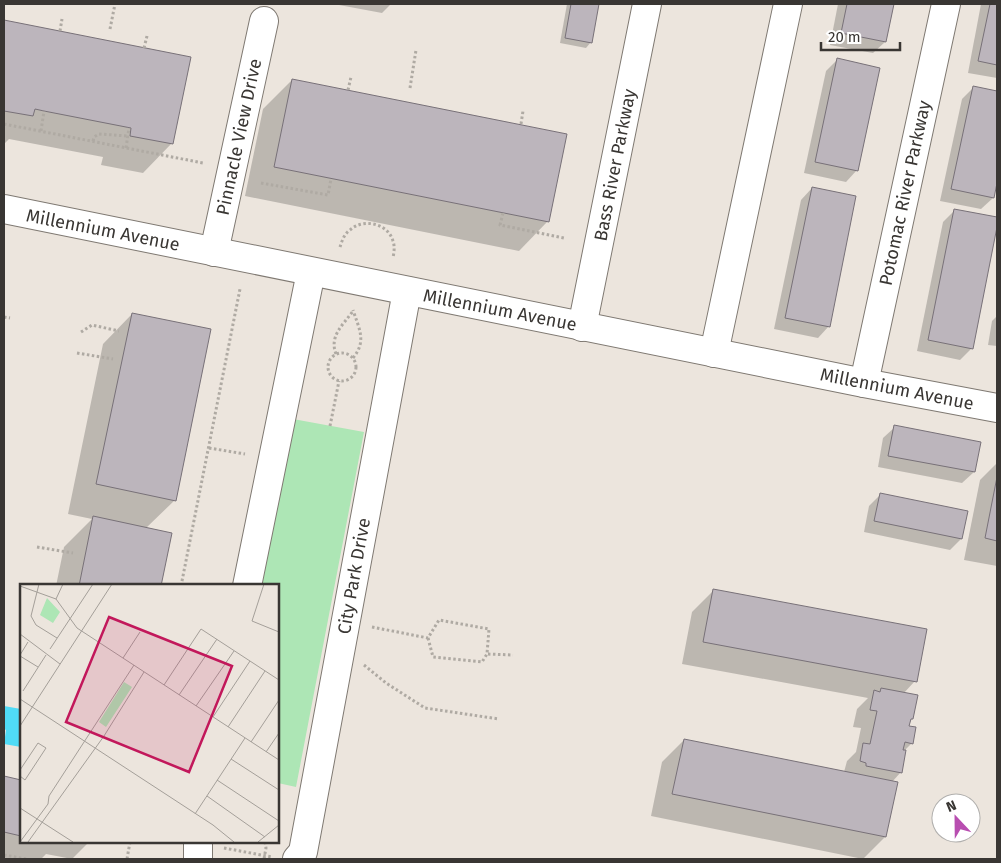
<svg xmlns="http://www.w3.org/2000/svg" width="1001" height="863" font-family="'Fira Sans',sans-serif">
	<rect width="100%" height="100%" fill="#ece5dd"/>
	<path fill="#ade6b5" d="M293,419L364,432L296,787L278,783V586H262Z"/>
	<path fill="#50dbf6" d="M4,706L21,709V747L4,744L6,730L4,729Z"/>
	<g fill="#0003">
		<path d="M339,4H391L382,13L339,5Z"/>
		<path d="M567,4H598L591,42L586,48L560,43Z"/>
		<path d="M838,4H892L885,42L873,53L830,45Z"/>
		<path d="M981,4H997V78L968,73Z"/>
		<path d="M4,22L189,58L172,143L143,173L101,165L103,157L9,139L4,144Z"/>
		<path d="M837,60L857,170L846,182L804,173L826,71Z"/>
		<path d="M292,80L548,221L519,251L245,196L263,109Z"/>
		<path d="M973,88L997,93V177L993,198L981,209L940,201L962,99Z"/>
		<path d="M812,188L829,326L818,338L774,329L801,200Z"/>
		<path d="M955,210L997,219L972,348L960,360L917,351L943,222Z"/>
		<path d="M132,314L175,500L146,528L160,586H56L64,547L92,519L68,514L103,344Z"/>
		<path d="M997,316V346L988,345L992,321Z"/>
		<path d="M895,427L974,472L962,483L878,467L883,438Z"/>
		<path d="M997,463V566L964,560L980,480Z"/>
		<path d="M881,494L961,539L950,550L864,532L869,506Z"/>
		<path d="M714,590L915,681L903,694L912,718L909,722L908,727L912,743L904,751L901,772L892,782L885,837L863,859L651,816L662,762L684,740L844,772L847,761L856,752L861,728L853,727L857,709L868,698L682,664L692,612Z"/>
		<path d="M4,778L21,781V842H89L72,859L46,854L41,859H11L4,858Z"/>
	</g>
	<g fill="#bcb5bc" stroke="#787178">
		<path d="M571,4H599L592,43L565,38Z"/>
		<path d="M847,4H894L886,42L841,33Z"/>
		<path d="M990,4H997V65L978,61Z"/>
		<path d="M4,20L191,57L173,144L130,136L131,128L44,111L35,109L33,116L4,111Z"/>
		<path d="M837,58L880,68L858,171L815,162Z"/>
		<path d="M292,79L567,134L549,222L274,167Z"/>
		<path d="M973,86L997,91V183L994,198L951,189Z"/>
		<path d="M812,187L856,196L830,327L785,318Z"/>
		<path d="M954,209L997,217V227L973,349L928,340Z"/>
		<path d="M132,313L211,329L176,501L96,484Z"/>
		<path d="M894,425L981,442L975,472L888,456Z"/>
		<path d="M997,477V541L985,538Z"/>
		<path d="M880,493L968,511L962,539L874,521Z"/>
		<path d="M93,516L172,533L161,586H79Z"/>
		<path d="M713,589L927,629L917,682L703,642Z"/>
		<path d="M881,688L918,695L913,719H911L909,726L916,727L913,744L905,742L903,750H906L902,773L866,766V763L860,761L863,743L870,744L877,711L870,710L874,690L880,692Z"/>
		<path d="M684,739L898,782L886,837L672,794Z"/>
		<path d="M4,776L21,780V836L4,832Z"/>
	</g>
	<g fill="none" stroke-linecap="round" stroke-linejoin="round">
		<defs>
			<g id="minor">
				<path d="M4,209L864,383L997,408"/>
				<path d="M214,252L264,21"/>
				<path d="M582,327L647,4"/>
				<path d="M714,353L788,4"/>
				<path d="M864,383L946,4"/>
				<path d="M247,586L311,272"/>
				<path d="M198,859V842"/>
				<path d="M297,859L303,852L407,291"/>
			</g>
		</defs>
		<use href="#minor" stroke="#7f7972" stroke-width="30"/>
		<g stroke="#afaaa3" stroke-width="3" stroke-dasharray="2.5 2.5" stroke-linecap="butt">
			<path d="M110,29L115,4"/>
			<path d="M60,31L62,19"/>
			<path d="M144,48L147,36"/>
			<path d="M410,88L416,50"/>
			<path d="M348,90L351,77"/>
			<path d="M4,124L203,163"/>
			<path d="M521,124L523,111"/>
			<path d="M41,131L44,111"/>
			<path d="M93,141L94,137L99,134L128,136"/>
			<path d="M126,148L129,128"/>
			<path d="M261,183L328,195L331,179"/>
			<path d="M503,213L500,225L564,238"/>
			<path d="M340,247C342,241 344,234 350,230C363,218 388,223 393,241C395,247 394,252 393,258"/>
			<path d="M4,317L10,318"/>
			<path d="M81,332L92,325L119,331"/>
			<path d="M77,353L113,359"/>
			<circle cx="342" cy="367" r="14"/>
			<path d="M336,354C329,336 343,325 353,311"/>
			<path d="M353,358C367,341 359,329 353,310"/>
			<path d="M330,426L339,381"/>
			<path d="M209,448L245,454"/>
			<path d="M37,547L73,553"/>
			<path d="M181,586L240,289"/>
			<path d="M372,627L428,638L439,620L489,629L487,654L513,655"/>
			<path d="M428,638L433,657L482,662L487,654"/>
			<path d="M364,665L386,683L425,708L499,719"/>
			<path d="M224,848L272,857"/>
			<path d="M4,855L26,859"/>
			<path d="M127,859L130,842"/>
			<path d="M264,859L266,848L265,842"/>
		</g>
		<use href="#minor" stroke="#fff" stroke-width="28"/>
	</g>
	<g text-anchor="middle" dominant-baseline="central" stroke-width="5" stroke-linejoin="round" paint-order="stroke">
		<g font-size="18" fill="#393633" stroke="#fff">
			<text transform="translate(239 137) rotate(-78)">Pinnacle View Drive</text>
			<text transform="translate(615 165) rotate(-79)">Bass River Parkway</text>
			<text transform="translate(905 193) rotate(-78)">Potomac River Parkway</text>
			<text transform="translate(103 230) rotate(11)">Millennium Avenue</text>
			<text transform="translate(500 310) rotate(11)">Millennium Avenue</text>
			<text transform="translate(897 389) rotate(11)">Millennium Avenue</text>
			<text transform="translate(354 576) rotate(-80)">City Park Drive</text>
		</g>
	</g>
	<g transform="translate(20 584)">
		<rect width="259" height="259" fill="#ece5dd"/>
		<path d="M27,14L40,28L33,39L20,31ZM104,98L112,103L86,143L79,138Z" fill="#ade6b5"/>
		<path fill="none" stroke="#a49f99" stroke-width="1" d="M19,0L11,32L16,41L37,54M244,0L232,37L259,48M0,2L36,15L57,44L259,176M36,15L43,0M0,50L40,80M30,65L73,0M0,71L8,58M0,72L18,83M103,74L120,48M144,101L181,45L259,96M3,107L26,71M159,111L197,55M0,115L193,241L214,258M176,122L214,67M193,133L230,77M0,142L92,0M208,143L245,87M231,158L259,116M246,168L259,149M211,175L259,206M0,186L18,159L26,164L5,196L0,192M197,196L259,237M187,212L245,253M0,224L53,258M175,230L225,154M0,258L28,220L29,212L114,81M8,258L84,152L124,88M238,258L259,241"/>
		<path fill="#c2185b" fill-opacity="0.15" stroke="#c2185b" stroke-width="2.5" d="M89,33L212,82L169,188L46,138Z"/>
		<rect width="259" height="259" fill="none" stroke="#393633" stroke-width="2.5"/>
	</g>
	<rect width="1001" height="863" fill="none" stroke="#393633" stroke-width="10"/>
	<g transform="translate(956 818) rotate(338)"><circle r="24" fill="#ffffff" stroke="#b0afad"/>
	<path d="M0-4L9 19L0 12L-9 19Z" fill="#b84eb0"/>
	<text y="-8" font-size="14" font-weight="bold" text-anchor="middle" fill="#393633">N</text>
	</g>
	<path d="M821 42v8h79v-8" fill="none" stroke="#393633" stroke-width="2.5"/>
	<text x="828" y="42" font-size="15" fill="#393633" stroke="#ffffff" stroke-width="4" paint-order="stroke">20 m</text>
</svg>
